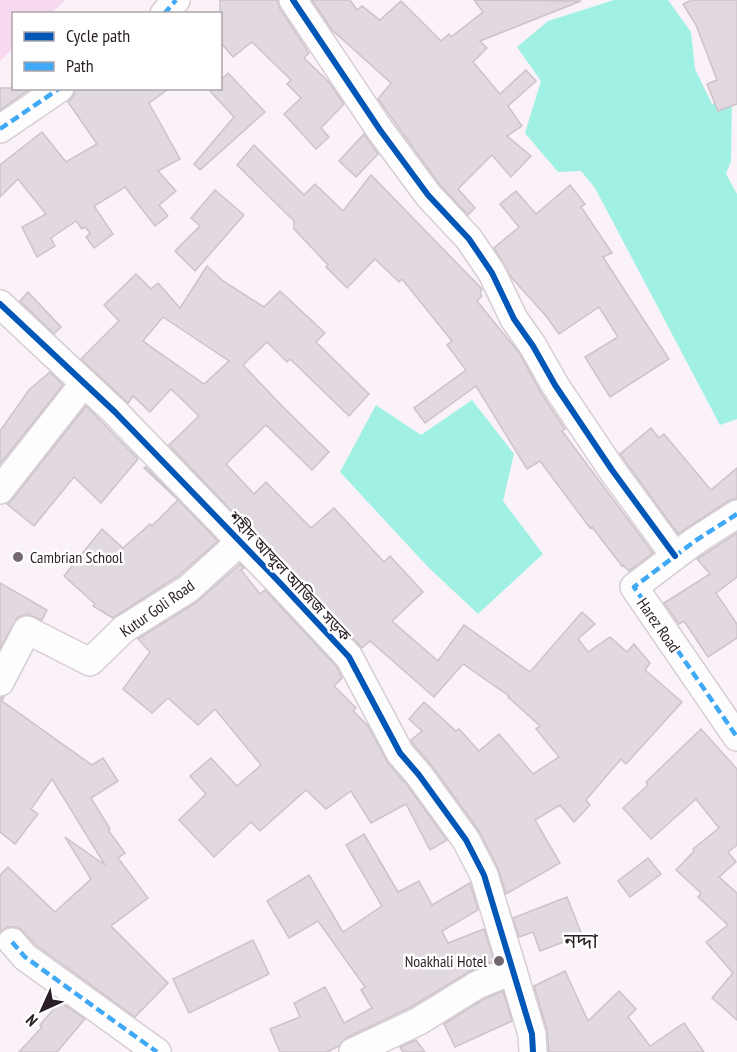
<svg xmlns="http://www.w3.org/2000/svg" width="737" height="1052" font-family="'PT Sans Narrow','Noto Sans Bengali',sans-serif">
	<rect width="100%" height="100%" fill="#faf2f8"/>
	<path fill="#f7d9ef" d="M0,0H64L65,1L51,13L14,14L13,48L0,61Z"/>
	<g fill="#a0f1e3">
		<path d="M614,0H668L691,32L695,69L712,104L732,98L731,161L726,174L737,194V419L720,425L595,188L581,171L558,172L525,133L541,81L517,47L548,21Z"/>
		<path d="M472,400L514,454L503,501L543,554L478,614L428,567L340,472L376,405L421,435Z"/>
	</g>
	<g fill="#e2d8df" stroke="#ccc3ca" stroke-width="1.5" fill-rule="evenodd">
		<path d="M220,0H277L280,9L309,53L304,58L328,81L344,104L321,128L329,137L316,149L284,114L301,98L287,84L291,80L252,42L233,57L220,42Z"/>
		<path d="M312,0H350L357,10L362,6L380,20L401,1L441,41L449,34L451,37L483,12L474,0L581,1L480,41L487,48L473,62L500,94L526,70L536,81L508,106L522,126L507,136L531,156L511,177L492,155L458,189L475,208L468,215L440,185L378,99L391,83L332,30Z"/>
		<path d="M692,0H737V104L718,111L707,84L717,80L696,25L683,4Z"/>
		<path d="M228,73L265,112L200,170L194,164L234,117L210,91L213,88H220V81Z"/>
		<path d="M0,88H31L0,110Z"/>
		<path d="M75,88H170L149,103L180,159L158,171L176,191L159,205L168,216L155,226L125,187L94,206L113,234L94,248L86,237L90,233L85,227L82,229L76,221L51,238L55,246L37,257L22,227L46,214L18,179L0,197V165L42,132L66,162L97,144L68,102L74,95Z"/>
		<path d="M364,134L378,154L356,177L339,161Z"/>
		<path d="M254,145L304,195L315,184L343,211L371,175L482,289L480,293L482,296L477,301L520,354L541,393L565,429L562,431L653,553L629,571L623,565L622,566L592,527L590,528L540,461L527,469L476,386L425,423L414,408L466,370L447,345L452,341L402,279L399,282L375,259L347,288L326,267L328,265L294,229V221L237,165Z"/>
		<path d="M570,185L585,204L581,207L612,253L603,257L669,359L610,397L585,357L618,337L599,307L559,334L546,316L511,277L494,248L519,227L500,204L516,191L536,214Z"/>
		<path d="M215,190L244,215L195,271L175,251L200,226L191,218Z"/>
		<path d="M207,266L223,281L264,307L280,291L325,333L316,342L369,394L349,416L290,359L287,362L267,342L243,365L283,407L329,452L312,470L266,425L226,464L254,494L266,482L311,528L334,508L384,562L390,556L423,592L392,621L438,661L464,625L530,672L582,612L595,624L578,639L588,652L610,637L627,652L634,644L650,663L645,670L682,702L626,764L621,759L586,800L590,805L574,822L560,805L535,820L560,863L506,894L498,868L479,831L432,766L413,744L411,740L422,731L409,719L424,702L456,731L459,729L479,751L499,734L533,774L559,757L536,729L540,726L508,697L509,696L463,664L434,697L370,641L362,648L169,445L199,416L171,389L150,412L133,396L128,403L81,359L119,321L104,305L136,274L151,289L158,283L180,308ZM163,317L229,361L204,384L143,341Z"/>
		<path d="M28,292L61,327L54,334L20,301Z"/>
		<path d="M50,372L63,385L0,464V431L29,390Z"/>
		<path d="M86,406L138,459L101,503L74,477L34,526L7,504L12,500Z"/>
		<path d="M651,428L659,438L664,434L711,490L737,468V498L728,501L678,534L620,454Z"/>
		<path d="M146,467L218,541L178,576L113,618L93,606L95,604L64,576L102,529L123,548L150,524L152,526L178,500L144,468Z"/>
		<path d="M737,533V577L716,593L737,624V638L708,657L684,621L679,624L664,603L710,574L697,559Z"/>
		<path d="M240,564L244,568L241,570L260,594L265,590L336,666L342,678L334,686L356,708L353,711L368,726L388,763L407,785L447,840L430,850L406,804L371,823L351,791L326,809L306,790L260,831L251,822L214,857L179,820L206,794L190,776L211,758L237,786L261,765L215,709L198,725L168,698L152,713L123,689L150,652L138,639L197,602Z"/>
		<path d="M0,583L47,610L42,620L27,614L18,617L0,648Z"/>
		<path d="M4,697L2,701L92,765L103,758L118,781L91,798L110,829L108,830L125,853L118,858L148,898L111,926L168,983L135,1017L36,945L18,927H8L0,932V875L8,867L55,912L91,879L65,837L105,865L52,779L31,809L38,814L15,844L0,832V698Z"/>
		<path d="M701,729L737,769V845L728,852L736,862L719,877L737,893V1020L712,998L733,973L706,942L728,925L698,897L701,893L676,870L694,851L693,849L719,828L696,799L651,839L623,808L648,785L646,782Z"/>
		<path d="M364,834L398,892L419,881L432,905L470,883L478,910L442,931L448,943L484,929L494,961L469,972L411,1007L346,1038L339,1046L327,1052H280L270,1029L300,1017L294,1003L325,987L344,1023L372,1008L361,990L365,987L318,921L289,938L267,901L309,875L343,932L382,906L346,845Z"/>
		<path d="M648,858L661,874L630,897L618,881Z"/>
		<path d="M567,897L582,935L540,951L533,932L519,937L513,918Z"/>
		<path d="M253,940L269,974L189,1013L173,979Z"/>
		<path d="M565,971L588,1021L619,991L636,1009L628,1017L650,1046L684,1023L704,1052H549L547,1030L534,986Z"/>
		<path d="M503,991L512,1021L455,1047L444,1024L484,999Z"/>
		<path d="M60,1002L85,1019L57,1052H19L42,1027L40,1025Z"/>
		<path d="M416,1040L425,1052H403L400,1047Z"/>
	</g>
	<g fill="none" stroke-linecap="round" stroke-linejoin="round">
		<defs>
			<g id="minor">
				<path d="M293,0L380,130L428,195L469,239L492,273L514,319L533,346L555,385L612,470L675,556"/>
				<path d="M164,14L176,0"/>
				<path d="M0,129L60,88"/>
				<path d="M0,304L115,412L281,584L349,657L400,753L419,775L466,840L484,875L532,1034L533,1052"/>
				<path d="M0,490L84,383"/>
				<path d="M737,514L695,541L634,587L737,737"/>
				<path d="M0,682L27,630L90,662L124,629L188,589L240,542"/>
				<path d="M12,942L25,957L157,1052"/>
				<path d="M353,1052L419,1021L477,985L513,970"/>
			</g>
		</defs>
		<use href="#minor" stroke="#d7cdd4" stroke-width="30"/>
		<use href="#minor" stroke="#fefdfe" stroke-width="27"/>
		<g stroke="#3fa9f5" stroke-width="4.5" stroke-dasharray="9 4.5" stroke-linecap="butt">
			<path d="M164,14L176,0"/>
			<path d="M0,129L60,88"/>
			<path d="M737,514L695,541L634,587L737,737"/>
			<path d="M12,942L25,957L157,1052"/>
		</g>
		<defs>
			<g id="cycleway">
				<path d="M293,0L380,130L428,195L469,239L492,273L514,319L533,346L555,385L612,470L675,556"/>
				<path d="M0,304L115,412L281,584L349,657L400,753L419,775L466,840L484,875L532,1034L533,1052"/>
			</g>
		</defs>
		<use href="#cycleway" stroke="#fff" stroke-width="10"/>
		<use href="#cycleway" stroke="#0057b8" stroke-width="6"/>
	</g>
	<g fill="#736870" stroke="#fff" stroke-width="2">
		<circle cx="18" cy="557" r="6"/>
		<circle cx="499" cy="961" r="6"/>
	</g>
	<g text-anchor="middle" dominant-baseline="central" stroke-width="5" stroke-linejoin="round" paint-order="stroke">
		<g font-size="16" fill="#2a1e27" stroke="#fff" text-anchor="start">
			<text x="30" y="557">Cambrian School</text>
			<text x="487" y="961" text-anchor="end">Noakhali Hotel</text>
		</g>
		<g font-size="16" fill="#2a1e27" stroke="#fff">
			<text transform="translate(290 576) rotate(47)">শহীদ আব্দুল আজিজ সড়ক</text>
			<text transform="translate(157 608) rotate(-35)">Kutur Goli Road</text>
			<text transform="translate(659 625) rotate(55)">Harez Road</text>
		</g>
		<g font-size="20" fill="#2a1e27" stroke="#fff">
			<text x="581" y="941">নদ্দা</text>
		</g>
	</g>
	<rect x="12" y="12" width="210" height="78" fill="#ffffff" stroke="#aaa5a9" stroke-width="1.5"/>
	<rect x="24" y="32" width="30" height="9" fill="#0057b8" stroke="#aaa5a9" stroke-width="1.5"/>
	<text x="66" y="42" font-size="18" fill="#2a1e27">Cycle path</text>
	<rect x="24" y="62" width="30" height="9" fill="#3fa9f5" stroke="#aaa5a9" stroke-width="1.5"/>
	<text x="66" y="72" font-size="18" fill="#2a1e27">Path</text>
	<g transform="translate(42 1010) rotate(225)" stroke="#ffffff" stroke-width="4.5" paint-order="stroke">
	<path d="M0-4.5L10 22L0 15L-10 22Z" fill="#2a1e27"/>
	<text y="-9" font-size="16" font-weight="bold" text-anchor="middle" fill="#2a1e27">N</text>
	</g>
</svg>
